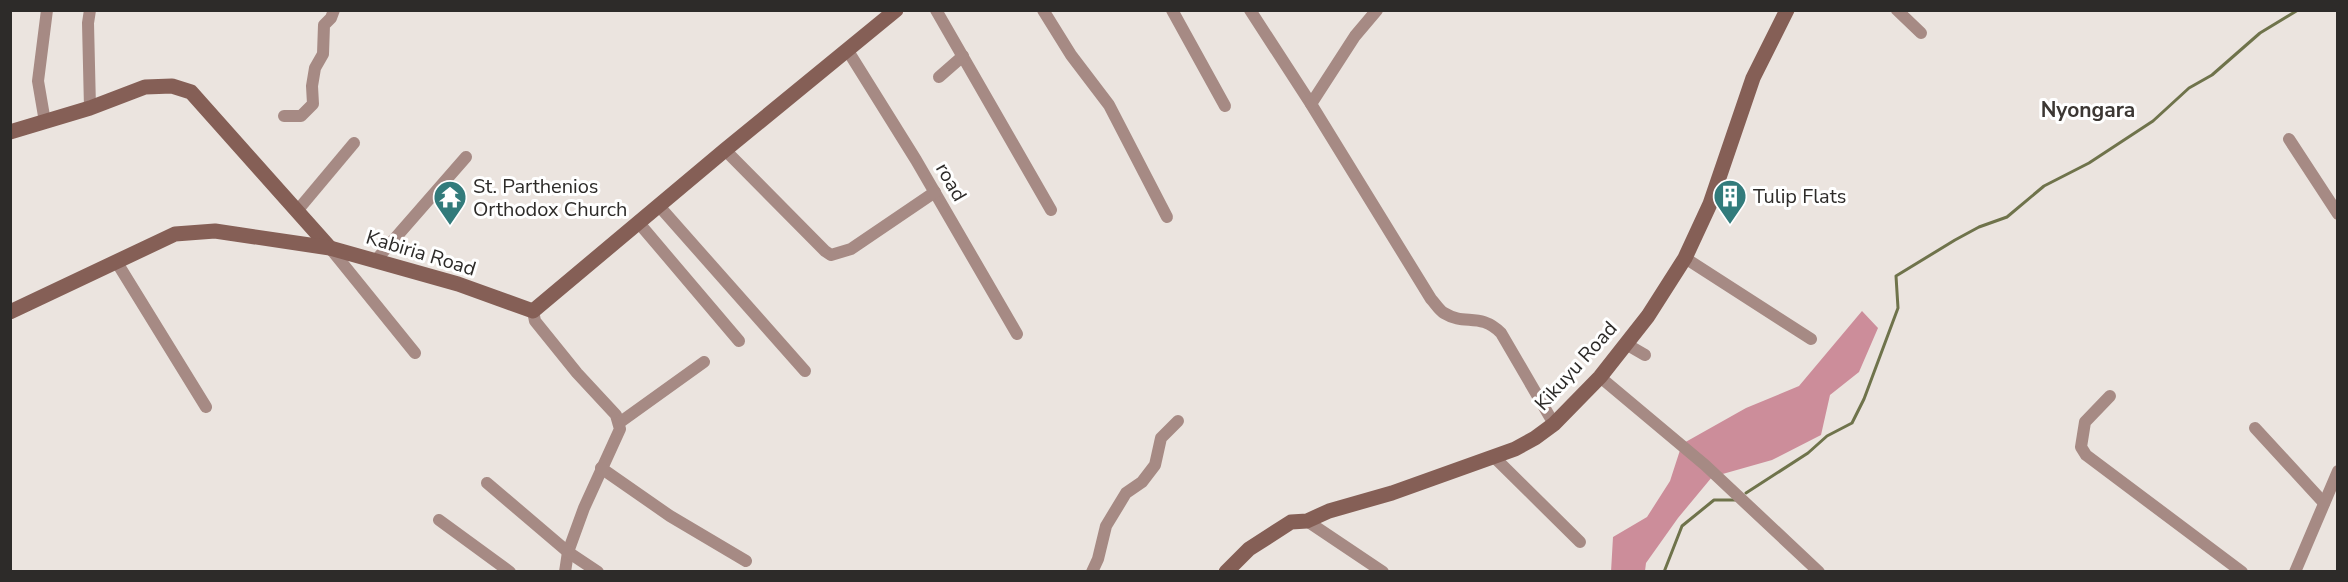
<svg xmlns="http://www.w3.org/2000/svg" width="2348" height="582" font-family="'Nunito Sans',sans-serif">
	<rect width="100%" height="100%" fill="#ebe4df"/>
	<path fill="#cc8d9a" d="M1862,311L1878,328L1859,372L1830,395L1821,435L1772,460L1712,477L1678,518L1646,563L1645,571L1611,572L1613,537L1647,517L1670,481L1682,444L1746,408L1799,386Z"/>
	<g fill="none" stroke-linecap="round" stroke-linejoin="round">
		<g stroke="#6f734b" stroke-width="3">
			<path d="M1746,493L1808,453L1827,436L1852,423L1864,399L1898,308L1896,276L1955,240L1979,227L2007,217L2044,186L2089,163L2153,121L2189,88L2212,75L2260,33L2298,10"/>
			<path d="M1664,572L1682,526L1714,500H1735"/>
		</g>
		<g stroke="#a68a84" stroke-width="12">
			<path d="M936,10L1051,210"/>
			<path d="M1043,10L1071,55L1109,105L1167,217"/>
			<path d="M1172,10L1225,106"/>
			<path d="M1250,10L1311,104L1431,299C1435,303 1439,310 1444,313C1465,326 1480,312 1501,333L1554,424"/>
			<path d="M1897,10L1921,33"/>
			<path d="M848,51L916,160L1017,334"/>
			<path d="M939,77L963,56"/>
			<path d="M1311,104L1355,36L1377,10"/>
			<path d="M90,108L88,23L90,10"/>
			<path d="M284,116H301L313,104L312,86L315,68L323,54L324,25L331,18L334,10"/>
			<path d="M45,122L38,81L47,10"/>
			<path d="M2289,139L2338,214"/>
			<path d="M725,150L825,251L831,255L851,249L935,192"/>
			<path d="M659,206L805,371"/>
			<path d="M297,211L354,143"/>
			<path d="M638,222L739,341"/>
			<path d="M330,248L415,353"/>
			<path d="M1685,258L1811,339"/>
			<path d="M376,260L466,157"/>
			<path d="M116,261L206,407"/>
			<path d="M533,311L535,321L577,373L616,415L620,429L584,508L568,552L565,572"/>
			<path d="M1626,344L1645,355"/>
			<path d="M1600,377L1705,465L1819,572"/>
			<path d="M2110,396L2085,422L2081,447L2086,455L2242,572"/>
			<path d="M619,423L704,362"/>
			<path d="M2255,428L2324,503"/>
			<path d="M1494,457L1580,542"/>
			<path d="M601,468L670,516L746,561"/>
			<path d="M487,483L568,552L598,572"/>
			<path d="M439,520L510,572"/>
			<path d="M1307,521L1383,572"/>
			<path d="M1092,572L1098,559L1106,526L1126,493L1142,482L1155,465L1161,438L1178,421"/>
			<path d="M2295,572L2338,471"/>
		</g>
		<g stroke="#855f56" stroke-width="15">
			<path d="M10,132L90,108L145,87L172,86L191,92L330,248"/>
			<path d="M10,312L175,234L215,231L330,248L458,284L533,311L725,150L896,10"/>
			<path d="M1226,572L1249,549L1291,522L1307,521L1329,511L1392,493L1515,449L1535,438L1554,424L1600,377L1648,316L1685,258L1710,204L1753,78L1787,10"/>
		</g>
	</g>
	<defs>
		<symbol id="building-pin" viewBox="-11 -11 22 30"><path d="M0 17L-7.5 6A9.5 9.5 0 1 1 7.5 6Z" fill="#327b7b" stroke="#fff"/><path d="M-4-6H4V6H1V3H-1V6H-4ZM-2.5-4.3h1.7v1.8h-1.7ZM.8-4.3h1.7v1.8H.8ZM-2.5-1h1.7V.8h-1.7ZM.8-1h1.7V.8H.8Z" fill="#fff"/></symbol>
		<symbol id="temple-pin" viewBox="-11 -11 22 30"><path d="M0 17L-7.5 6A9.5 9.5 0 1 1 7.5 6Z" fill="#327b7b" stroke="#fff"/><path d="M0-6L5-2H3V0L6.5 2.5H4V6H1.5V3h-3V6H-4V2.5H-6.5L-3 0V-2H-5Z" fill="#fff"/></symbol>
	</defs>
	<g fill-rule="evenodd">
		<use href="#building-pin" x="1711" y="177" width="38" height="52"/>
		<use href="#temple-pin" x="431" y="178" width="38" height="52"/>
	</g>
	<g text-anchor="middle" dominant-baseline="central" stroke-width="6" stroke-linejoin="round" paint-order="stroke">
		<g font-size="20" fill="#2d2b29" stroke="#fff">
			<text transform="translate(951 182) rotate(60)">road</text>
			<text transform="translate(421 253) rotate(17)">Kabiria Road</text>
			<text transform="translate(1576 366) rotate(-48)">Kikuyu Road</text>
		</g>
		<g font-size="20" fill="#2d2b29" stroke="#fff" text-anchor="start">
			<text x="473" y="186">St. Parthenios<tspan x="473" dy="23">Orthodox Church</tspan></text>
			<text x="1753" y="196">Tulip Flats</text>
		</g>
		<g font-size="21" font-weight="bold" fill="#3c3733" stroke="#fff">
			<text x="2088" y="110">Nyongara</text>
		</g>
	</g>
	<rect width="2348" height="582" fill="none" stroke="#2d2b29" stroke-width="24"/>
</svg>
